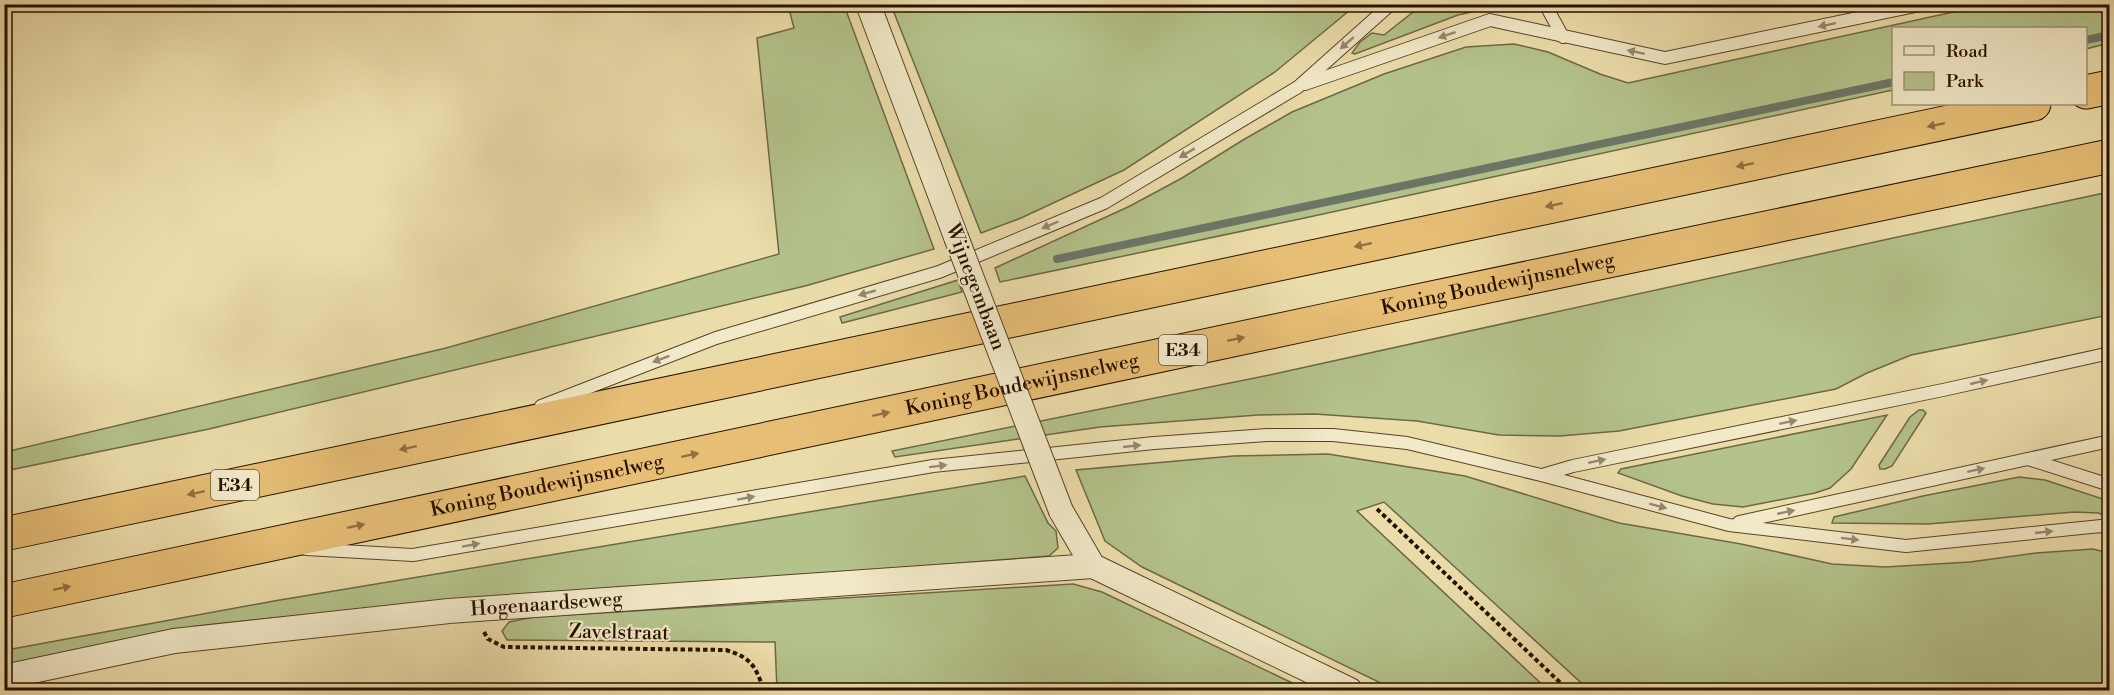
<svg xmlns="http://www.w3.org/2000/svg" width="2114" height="695" font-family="'Libre Bodoni',serif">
	<rect width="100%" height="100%" fill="#ebddaa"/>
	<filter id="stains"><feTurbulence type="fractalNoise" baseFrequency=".00333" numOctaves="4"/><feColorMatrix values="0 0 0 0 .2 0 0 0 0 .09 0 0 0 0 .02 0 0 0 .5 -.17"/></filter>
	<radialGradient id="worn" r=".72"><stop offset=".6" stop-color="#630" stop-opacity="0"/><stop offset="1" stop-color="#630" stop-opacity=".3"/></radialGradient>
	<g fill="#b4c28b" stroke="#6e6846" stroke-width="1.5">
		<path d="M1990,4L2109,5V43L2086,49V28H1894L1893,90L1300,219L1000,282L995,268L1130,206L1182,178L1243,140L1292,112L1384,74L1466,47L1514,44L1548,52L1600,74L1628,83Z"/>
		<path d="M788,5H844L934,249L805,286L209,429L5,471V452L446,348L779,254L757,38L794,28Z"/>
		<path d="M891,5H1356L1275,72L1124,170L1021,218L981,233Z"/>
		<path d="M1422,5L1518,4V7L1485,9L1458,15L1355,54L1352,53L1360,42L1372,33L1384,35Z"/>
		<path d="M2109,192V315L1911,355L1867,373L1836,389L1619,431L1560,436L1499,435L1417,421L1315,414L1258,415L1100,427L895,457L892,451L1274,374L1893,238Z"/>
		<path d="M958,280L962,292L842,323L840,317Z"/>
		<path d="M1919,410H1923L1926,413L1892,466L1885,469H1880L1879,465L1910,417Z"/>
		<path d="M1887,415L1851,469L1830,488L1815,493L1743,507L1713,504L1682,496L1618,473L1621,469Z"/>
		<path d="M1328,454L1465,476L1619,523L1741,544L1832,564L1885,567L1970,562L2036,553L2093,549L2109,553V690H1589L1384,502L1357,511L1548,690H1395L1142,567L1105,541L1076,470L1233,456Z"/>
		<path d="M1025,476L1048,523L1056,531L1058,548L1049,556L272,618L197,626L5,670V651L12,649L274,601Z"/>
		<path d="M2019,477L2045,480L2109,501V517L2098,513L2074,512L1928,524L1832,523L1834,517L1923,496Z"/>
		<path d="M1073,584L1102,592L1307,690H777L775,642L507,640L502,631L509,622L534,617Z"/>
	</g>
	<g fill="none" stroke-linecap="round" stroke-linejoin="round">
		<g stroke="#6b7667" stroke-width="8">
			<path d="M2086,40L2110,35"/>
			<path d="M1057,259L1894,82"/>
		</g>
		<defs>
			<g id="lane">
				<path d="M1545,4L1563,37"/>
				<path d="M1305,84L1490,20L1665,58L1925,4"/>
				<path d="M541,406L716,338L939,272L1104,203L1298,87L1391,4"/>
				<path d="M2028,459L2110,485"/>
				<path d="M1542,475L1573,466L1943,390L2110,353"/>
				<path d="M1739,522L2110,441"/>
				<path d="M306,549L413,555L933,466L1154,443L1267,435H1333L1407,443L1541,475L1729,525L1906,546L2101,526L2110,530"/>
			</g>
			<g id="street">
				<path d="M868,4L956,237"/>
				<path d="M1061,511L1093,566L1350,690"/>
				<path id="s1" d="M4,677L174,641L449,611L1093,566"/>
			</g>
			<g id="highway">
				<path d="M2086,92L2110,87"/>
				<path d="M4,534L2034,104"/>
				<path id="s2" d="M4,601L1336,318L2110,156"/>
			</g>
		</defs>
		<use href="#lane" stroke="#59422a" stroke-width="14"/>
		<use href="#street" stroke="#59422a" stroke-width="26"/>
		<use href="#highway" stroke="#280f00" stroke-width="35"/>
		<g stroke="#280f00" stroke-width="4" stroke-dasharray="4.5 3" stroke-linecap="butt">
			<path d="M1377,509L1568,690"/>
			<path d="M484,632L488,639L504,647L726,650C752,658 755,666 764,690"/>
		</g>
		<use href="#lane" stroke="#f2e9c8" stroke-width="12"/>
		<use href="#street" stroke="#f2e9c8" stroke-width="24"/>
		<use href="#highway" stroke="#e6be75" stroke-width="33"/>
		<defs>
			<path id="street-bridge" d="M956,237L1061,511"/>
		</defs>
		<use href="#street-bridge" stroke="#59422a" stroke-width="26" stroke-linecap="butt"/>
		<use href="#street-bridge" stroke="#f2e9c8" stroke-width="24"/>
	</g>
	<defs><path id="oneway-solid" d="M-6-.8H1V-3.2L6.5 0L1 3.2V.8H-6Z" transform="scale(1.5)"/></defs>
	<g fill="#97876e">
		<use href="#oneway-solid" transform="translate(1827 25) rotate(168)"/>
		<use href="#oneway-solid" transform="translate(1447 35) rotate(161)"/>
		<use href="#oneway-solid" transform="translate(1347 43) rotate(139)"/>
		<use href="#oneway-solid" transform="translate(1636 52) rotate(-168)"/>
		<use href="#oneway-solid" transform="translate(1187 153) rotate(149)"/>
		<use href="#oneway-solid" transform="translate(1050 225) rotate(157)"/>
		<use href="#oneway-solid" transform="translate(867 293) rotate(164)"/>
		<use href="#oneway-solid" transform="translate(661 359) rotate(159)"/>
		<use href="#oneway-solid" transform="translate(1979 382) rotate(-13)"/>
		<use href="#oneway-solid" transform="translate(1788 422) rotate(-12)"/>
		<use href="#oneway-solid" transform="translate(1132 446) rotate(-6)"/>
		<use href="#oneway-solid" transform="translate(1597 461) rotate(-12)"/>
		<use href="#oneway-solid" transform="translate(938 466) rotate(-7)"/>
		<use href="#oneway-solid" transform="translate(1976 470) rotate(-12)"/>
		<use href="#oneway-solid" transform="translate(746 498) rotate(-10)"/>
		<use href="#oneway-solid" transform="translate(1658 506) rotate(15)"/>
		<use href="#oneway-solid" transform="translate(1786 512) rotate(-12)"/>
		<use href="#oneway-solid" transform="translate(2044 532) rotate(-6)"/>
		<use href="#oneway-solid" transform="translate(1850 539) rotate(7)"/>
		<use href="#oneway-solid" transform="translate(471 545) rotate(-10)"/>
	</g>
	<g fill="#906f40">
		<use href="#oneway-solid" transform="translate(1936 125) rotate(168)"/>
		<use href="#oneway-solid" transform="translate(1745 165) rotate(168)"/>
		<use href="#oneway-solid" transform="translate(1554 205) rotate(168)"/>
		<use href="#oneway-solid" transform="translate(1363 245) rotate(168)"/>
		<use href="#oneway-solid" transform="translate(1236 339) rotate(-12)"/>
		<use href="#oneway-solid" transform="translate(881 414) rotate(-12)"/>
		<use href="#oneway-solid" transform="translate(408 448) rotate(168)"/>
		<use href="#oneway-solid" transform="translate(690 455) rotate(-12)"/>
		<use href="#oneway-solid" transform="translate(196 493) rotate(168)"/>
		<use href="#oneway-solid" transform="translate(356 526) rotate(-12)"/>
		<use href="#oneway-solid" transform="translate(62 588) rotate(-12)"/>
	</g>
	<g text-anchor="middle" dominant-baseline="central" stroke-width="4.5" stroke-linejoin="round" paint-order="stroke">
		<g fill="#f2e9c8" stroke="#65503c" stroke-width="1.5">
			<rect x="1159" y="335" width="48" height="30" rx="4.5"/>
			<rect x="211" y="470" width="48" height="30" rx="4.5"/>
		</g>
		<g font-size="18" font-weight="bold" fill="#280f00">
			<text x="1183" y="350">E34</text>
			<text x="235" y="485">E34</text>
		</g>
		<g font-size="20" fill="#280f00" stroke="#f2e9c8">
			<text stroke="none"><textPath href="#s2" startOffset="1527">Koning Boudewijnsnelweg</textPath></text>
			<text transform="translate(975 287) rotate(69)">Wijnegembaan</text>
			<text stroke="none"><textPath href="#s2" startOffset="1041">Koning Boudewijnsnelweg</textPath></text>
			<text stroke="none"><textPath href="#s2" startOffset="555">Koning Boudewijnsnelweg</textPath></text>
			<text stroke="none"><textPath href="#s1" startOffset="548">Hogenaardseweg</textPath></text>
			<text transform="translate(619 633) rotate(1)">Zavelstraat</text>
		</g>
	</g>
	<rect width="2114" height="695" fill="none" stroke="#ebddaa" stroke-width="24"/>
	<rect x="6" y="6" width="2102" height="683" fill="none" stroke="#280f00" stroke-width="3"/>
	<rect x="12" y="12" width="2090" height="671" fill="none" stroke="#280f00" stroke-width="1.5"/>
	<rect x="1892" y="27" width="195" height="78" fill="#f2e9c8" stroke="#a19278" stroke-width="1.5"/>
	<rect x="1904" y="46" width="30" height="9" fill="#f2e9c8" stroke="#a19278" stroke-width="1.5"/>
	<text x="1946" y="57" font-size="18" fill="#280f00">Road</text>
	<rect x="1904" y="72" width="30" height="18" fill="#b4c28b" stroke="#a19278" stroke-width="1.5"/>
	<text x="1946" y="87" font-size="18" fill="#280f00">Park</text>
	<rect width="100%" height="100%" filter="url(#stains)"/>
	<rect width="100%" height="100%" fill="url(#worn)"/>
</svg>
